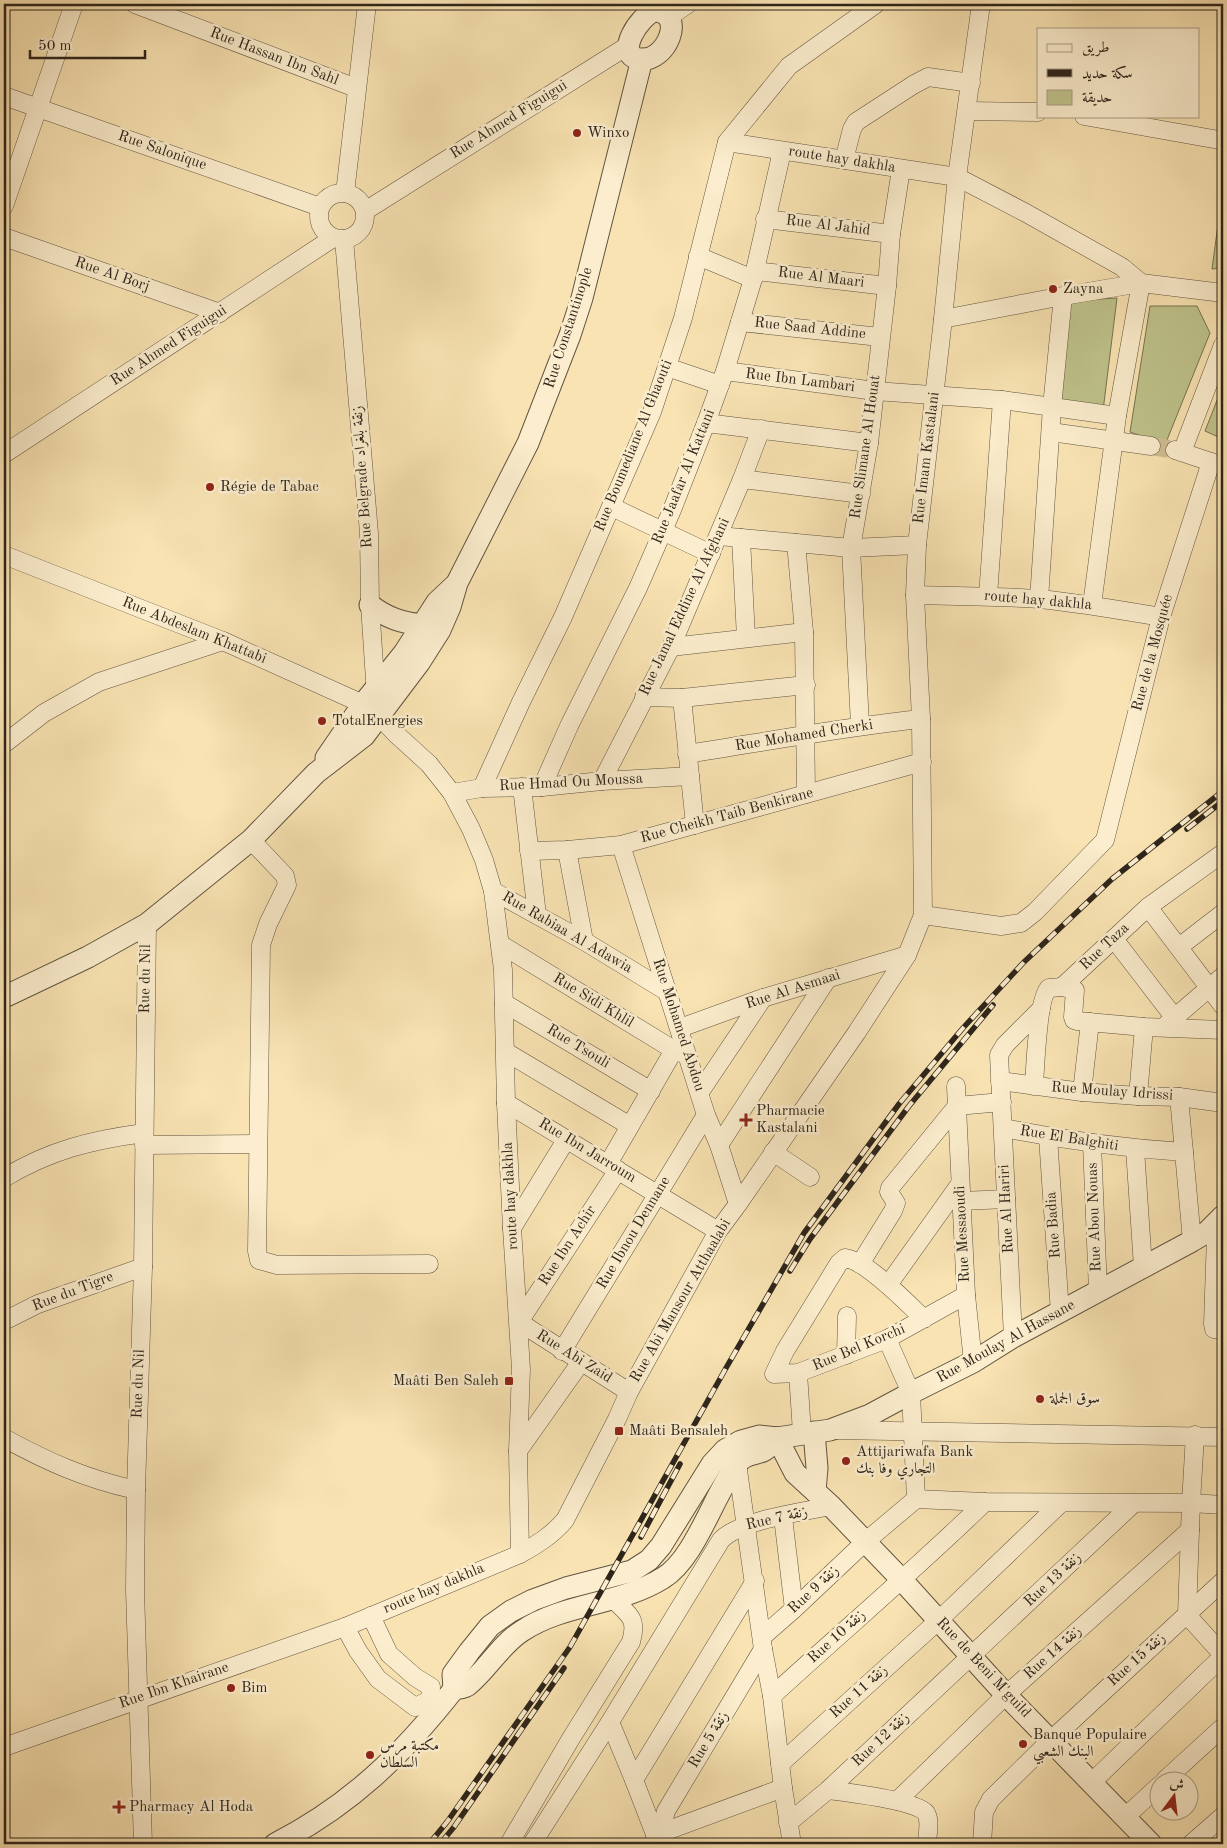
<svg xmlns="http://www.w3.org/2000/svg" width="1227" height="1848" font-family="'Old Standard TT',Amiri,serif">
	<rect width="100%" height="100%" fill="#f9e3b2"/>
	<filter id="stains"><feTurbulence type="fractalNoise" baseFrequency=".004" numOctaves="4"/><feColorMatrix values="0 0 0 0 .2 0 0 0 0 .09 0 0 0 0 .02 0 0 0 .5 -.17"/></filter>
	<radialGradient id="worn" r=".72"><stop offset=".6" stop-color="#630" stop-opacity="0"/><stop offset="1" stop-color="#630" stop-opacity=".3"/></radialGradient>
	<g fill="#bfc38c" stroke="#767454">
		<path d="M1223,187V268L1212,269Z"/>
		<path d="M1117,298L1103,411L1055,405L1066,301Z"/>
		<path d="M1150,306H1197L1210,333L1165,445L1130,432Z"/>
		<path d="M1223,385V439L1205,431Z"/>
	</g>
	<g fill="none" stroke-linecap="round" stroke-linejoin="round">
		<path stroke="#d0bd94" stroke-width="18" stroke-dasharray="18 9" stroke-linecap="butt" d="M1151,446L1175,450"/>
		<defs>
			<g id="minor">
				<path d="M135,4L356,88"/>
				<path d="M669,17L688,4"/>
				<path d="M4,96L320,207"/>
				<path d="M967,111L1038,112"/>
				<path d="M1084,116L1219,140"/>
				<path d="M727,142L957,177L1026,213L1122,267L1141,283"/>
				<path d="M844,160L852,129L856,122L913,85L928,77L971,83"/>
				<circle cx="342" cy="216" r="23"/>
				<path d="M345,193L367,4"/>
				<path d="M4,206L74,4"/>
				<path d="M365,211L629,45"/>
				<path d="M765,219L891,234"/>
				<path d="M4,237L220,313"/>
				<path d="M344,239L369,533L370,605L376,695"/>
				<path d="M698,256L753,279"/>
				<path d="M755,271L887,286"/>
				<path d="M943,319L1063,296L1141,283L1223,293"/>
				<path d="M740,322L880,337"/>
				<path d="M667,367L720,385"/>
				<path d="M725,371L875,391L1002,400L1117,416"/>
				<path d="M706,423L869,443"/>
				<path d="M1051,432L1151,446"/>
				<path d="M1175,450L1223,466"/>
				<path d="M1182,452L1223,345"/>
				<path d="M4,454L333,238"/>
				<path d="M742,479L861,494"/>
				<path d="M612,507L711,554"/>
				<path d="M719,536L851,548L917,545"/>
				<path d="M741,538L746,638"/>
				<path d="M796,543L804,632L806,794"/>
				<path d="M4,555L223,641L363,704L379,716L396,734L429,764L452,793L471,829L484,860L493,891L503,970L506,1103L512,1228L521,1369L518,1451L520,1554"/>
				<path d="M915,595C956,596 998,596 1039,599C1080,603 1120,610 1161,617"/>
				<path d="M988,596L1002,400"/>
				<path d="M1039,599L1052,407L1063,296"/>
				<path d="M1092,605L1117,416L1141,283"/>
				<path d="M671,647L804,632"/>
				<path d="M644,697L682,698L806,685"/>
				<path d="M682,698L695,825"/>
				<path d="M860,725L851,548L869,443L887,286L891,234L901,169"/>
				<path d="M4,744L44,713L99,682L223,641"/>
				<path d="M687,754C765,742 843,727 921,719"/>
				<path d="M602,781L671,647L742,479L761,429"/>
				<path d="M522,787L537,915"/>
				<path d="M542,787L569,726L638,588L672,510L706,423L725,371L753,279L782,151"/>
				<path d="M482,788L521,702L563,617L652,412L683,318L727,142L789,66L876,4"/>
				<path d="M452,793L482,788L542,787L602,781L690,776"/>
				<path d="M251,840L285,876L287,885L268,924L261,945L257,1251L259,1260L277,1265L429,1264"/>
				<path d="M621,845L706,1115L719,1145L738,1204"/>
				<path d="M567,850L584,941"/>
				<path d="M529,851L567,850L621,845L922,762"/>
				<path d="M493,891L584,941L666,991"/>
				<path d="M1148,907L1223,1006"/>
				<path d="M923,915L1001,926L1021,923L1035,912L1105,840L1161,617L1211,462"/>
				<path d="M1114,939L1174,1017"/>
				<path d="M500,944L674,1050L687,1055"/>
				<path d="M1179,947L1223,913"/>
				<path d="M1062,987L1148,907L1223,853"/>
				<path d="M504,1003L651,1091"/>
				<path d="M1166,1025L1223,976"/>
				<path d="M680,1028L763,998L907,955"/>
				<path d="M506,1052L630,1126"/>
				<path d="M1000,1081L1082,1092L1138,1096L1179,1097L1223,1103"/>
				<path d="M956,1086L966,1295L973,1362"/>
				<path d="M1034,1086C1035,1069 1038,997 1049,988L1062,987L1075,990L1073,1017L1074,1020L1077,1021L1144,1027L1223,1030"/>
				<path d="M700,1092L763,998"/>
				<path d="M1082,1092L1090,1022"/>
				<path d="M1138,1096L1144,1027"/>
				<path d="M1179,1097L1192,1241"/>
				<path d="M506,1103L718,1231"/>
				<path d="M1004,1128C1063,1140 1123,1148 1184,1152"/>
				<path d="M1048,1137L1060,1313"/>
				<path d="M1092,1143L1098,1291"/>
				<path d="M144,1145L258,1144"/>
				<path d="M719,1145L828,978"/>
				<path d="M1135,1149L1143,1267"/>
				<path d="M773,1152L810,1177"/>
				<path d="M608,1164L674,1050"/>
				<path d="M4,1178C50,1150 92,1140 144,1133"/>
				<path d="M962,1201L1006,1199"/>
				<path d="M512,1228L566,1140"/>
				<path d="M1216,1236L1213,1324L1214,1329L1223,1330"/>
				<path d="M860,1264L893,1211L896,1203L889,1192L890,1188L957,1106L1002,1102"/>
				<path d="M888,1285L960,1184"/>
				<path d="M924,1319C908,1304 866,1260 845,1258L839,1263L785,1351L774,1374L798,1373L887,1339L966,1295"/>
				<path d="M4,1321L38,1304L143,1267"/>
				<path d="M519,1322L618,1170"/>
				<path d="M519,1322L629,1392"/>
				<path d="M1013,1337L999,1055L1005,1045L1041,1009"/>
				<path d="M887,1339L911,1393L916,1499"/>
				<path d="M562,1351L706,1115"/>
				<path d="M846,1355L847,1316"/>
				<path d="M798,1373L802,1433"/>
				<path d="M835,1430L1223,1437"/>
				<path d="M1195,1435L1191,1503L1187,1615L1223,1655"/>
				<path d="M4,1438C48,1462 86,1479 136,1490"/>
				<path d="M518,1451L581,1362"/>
				<path d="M737,1463L763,1649L772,1696L783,1788L792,1844"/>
				<path d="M916,1499L985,1502L1191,1503L1223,1505"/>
				<path d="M783,1517L794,1609"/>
				<path d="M371,1616L389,1654L415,1677L431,1687L430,1700"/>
				<path d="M345,1627L358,1651L378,1679L415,1707L430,1700"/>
				<path d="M762,1637L794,1609L865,1542L916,1499"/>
				<path d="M772,1696C843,1631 916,1569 985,1502"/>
				<path d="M610,1722L634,1780L658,1842"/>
				<path d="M4,1747L345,1627L520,1554C538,1544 552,1535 565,1520L617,1419L629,1392L718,1231L738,1204L857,1032L907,955L923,915L921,719L915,595L917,545L943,319L957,177L981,4"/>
				<path d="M780,1764L939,1620L1061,1503"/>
				<path d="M634,1780L755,1581"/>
				<path d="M1165,1780L1223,1727"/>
				<path d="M1091,1783L1223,1656"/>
				<path d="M828,1790C845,1792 919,1801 926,1813C931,1821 927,1835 927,1844"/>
				<path d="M897,1801L1006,1695L1190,1530"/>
				<path d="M1124,1818L1160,1785"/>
				<path d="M788,1823L828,1790L1134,1503"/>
				<path d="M660,1833L666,1811L763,1649"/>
				<path d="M655,1835L783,1788"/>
				<path d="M143,1844L135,1590L136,1490L143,1267L147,924"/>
				<path d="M509,1844L570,1740L631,1642C638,1618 629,1615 613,1599"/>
				<path d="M532,1844L610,1722L721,1540C740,1520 802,1512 831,1506"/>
				<path d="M982,1844L984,1812L991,1799L1051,1740L1223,1581"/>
				<path d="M1191,1844L1223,1816"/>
			</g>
			<g id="tertiary">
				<path d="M654,11C688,12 666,64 639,59C614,54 640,16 654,11Z"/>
				<path d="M370,605C387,618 402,623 423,625"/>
				<path d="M326,758L363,704L404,653L437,602L454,586"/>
				<path d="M4,997L88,957L147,924L251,840L316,773L364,736L419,663L440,630L450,607L457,583L528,443L570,335L582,298L642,59"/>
				<path d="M814,1432L817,1468L815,1491"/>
				<path d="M777,1438L795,1473L831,1506L901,1579L1006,1695L1151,1844"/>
				<path d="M454,1689L453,1674L469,1652L490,1626L511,1611L533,1600L566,1588L632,1571L649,1560L661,1546L712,1464L725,1450L741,1441L759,1436L777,1438L830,1430L870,1415L911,1393L973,1362L1013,1337L1192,1241L1207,1232L1223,1216"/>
				<path d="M275,1844C351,1805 402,1755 454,1689C458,1688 465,1688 468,1685C487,1670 500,1645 522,1631C564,1603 620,1605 663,1578C695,1559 714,1494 737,1464C744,1454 753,1455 763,1451C768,1449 773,1442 777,1438"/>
			</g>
		</defs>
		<use href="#minor" stroke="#615441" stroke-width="19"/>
		<use href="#tertiary" stroke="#615441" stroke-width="23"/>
		<use href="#minor" stroke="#fbedcd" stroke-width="18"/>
		<use href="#tertiary" stroke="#fbedcd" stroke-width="21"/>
		<defs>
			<g id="rail">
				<path d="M1187,829L1223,801"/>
				<path d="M790,1271L810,1239L909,1106L993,1005"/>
				<path d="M641,1537L680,1464"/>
				<path d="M429,1844L447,1822L570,1647L726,1368L804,1233L899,1104L963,1028L1024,962L1112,879L1223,791"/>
				<path d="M440,1844L454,1827L564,1668"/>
			</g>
		</defs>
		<use href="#rail" stroke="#2e251b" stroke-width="5.5"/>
		<use href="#rail" stroke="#fbedcd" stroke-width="4" stroke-dasharray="11" stroke-linecap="butt"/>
	</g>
	<g fill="#8f2418" stroke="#fbedcd" stroke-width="2">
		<circle cx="577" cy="133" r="5"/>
		<circle cx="1053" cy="289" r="5"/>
		<circle cx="210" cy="487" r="5"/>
		<circle cx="322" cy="721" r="5"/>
		<path d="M743.5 1112.5h5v5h5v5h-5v5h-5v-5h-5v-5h5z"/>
		<rect x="504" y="1376" width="10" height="10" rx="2.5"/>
		<circle cx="1040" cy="1399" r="5"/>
		<rect x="614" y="1426" width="10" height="10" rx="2.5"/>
		<circle cx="846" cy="1461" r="5"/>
		<circle cx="231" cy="1688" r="5"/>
		<circle cx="1023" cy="1744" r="5"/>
		<circle cx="370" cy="1755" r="5"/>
		<path d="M116.5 1799.5h5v5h5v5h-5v5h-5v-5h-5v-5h5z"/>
	</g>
	<g text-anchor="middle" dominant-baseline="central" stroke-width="5" stroke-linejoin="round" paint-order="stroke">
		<g font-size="15" fill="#2e251b" stroke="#fbedcd">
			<text transform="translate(274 57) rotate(21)">Rue Hassan Ibn Sahl</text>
			<text transform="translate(509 120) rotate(-32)">Rue Ahmed Figuigui</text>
			<text transform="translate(162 151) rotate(19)">Rue Salonique</text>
			<text transform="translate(842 160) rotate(9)">route hay dakhla</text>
			<text transform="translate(828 226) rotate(7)">Rue Al Jahid</text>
			<text transform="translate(112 275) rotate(19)">Rue Al Borj</text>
			<text transform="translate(821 278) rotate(7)">Rue Al Maari</text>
			<text transform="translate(569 328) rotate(-72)">Rue Constantinople</text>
			<text transform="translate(810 329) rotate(6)">Rue Saad Addine</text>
			<text transform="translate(169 346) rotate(-33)">Rue Ahmed Figuigui</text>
			<text transform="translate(800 381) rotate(7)">Rue Ibn Lambari</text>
			<text transform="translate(634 446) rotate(-68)">Rue Boumediane Al Ghaouti</text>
			<text transform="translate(866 447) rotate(-82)">Rue Slimane Al Houat</text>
			<text transform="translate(927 458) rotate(-83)">Rue Imam Kastalani</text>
			<text transform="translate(363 477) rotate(-94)">Rue Belgrade زنقة بلغراد</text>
			<text transform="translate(684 477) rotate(-68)">Rue Jaafar Al Kattani</text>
			<text transform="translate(1038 601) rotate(5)">route hay dakhla</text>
			<text transform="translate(685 607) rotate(-65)">Rue Jamal Eddine Al Afghani</text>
			<text transform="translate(194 631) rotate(22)">Rue Abdeslam Khattabi</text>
			<text transform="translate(1153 653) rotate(-75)">Rue de la Mosquée</text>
			<text transform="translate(804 736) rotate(-9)">Rue Mohamed Cherki</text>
			<text transform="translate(571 783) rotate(-3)">Rue Hmad Ou Moussa</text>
			<text transform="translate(727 816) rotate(-15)">Rue Cheikh Taib Benkirane</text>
			<text transform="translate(567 933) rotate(30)">Rue Rabiaa Al Adawia</text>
			<text transform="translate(1105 947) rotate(-43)">Rue Taza</text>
			<text transform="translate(146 979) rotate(-89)">Rue du Nil</text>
			<text transform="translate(793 990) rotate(-18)">Rue Al Asmaai</text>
			<text transform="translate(593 1001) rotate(31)">Rue Sidi Khlil</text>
			<text transform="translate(678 1025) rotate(72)">Rue Mohamed Abdou</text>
			<text transform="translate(578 1047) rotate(31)">Rue Tsouli</text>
			<text transform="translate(1112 1092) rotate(4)">Rue Moulay Idrissi</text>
			<text transform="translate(1069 1139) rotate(9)">Rue El Balghiti</text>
			<text transform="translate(587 1151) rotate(31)">Rue Ibn Jarroum</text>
			<text transform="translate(511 1196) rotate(-93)">route hay dakhla</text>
			<text transform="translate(1007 1209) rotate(-93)">Rue Al Hariri</text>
			<text transform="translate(1095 1217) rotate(-92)">Rue Abou Nouas</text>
			<text transform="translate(1054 1225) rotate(-94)">Rue Badia</text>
			<text transform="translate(634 1233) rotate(-59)">Rue Ibnou Dennane</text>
			<text transform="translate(963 1234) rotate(-93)">Rue Messaoudi</text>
			<text transform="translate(568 1246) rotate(-57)">Rue Ibn Achir</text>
			<text transform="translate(73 1292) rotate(-21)">Rue du Tigre</text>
			<text transform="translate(681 1301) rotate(-60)">Rue Abi Mansour Atthaalabi</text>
			<text transform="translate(1006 1342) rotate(-29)">Rue Moulay Al Hassane</text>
			<text transform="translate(859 1348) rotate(-23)">Rue Bel Korchi</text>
			<text transform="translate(574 1357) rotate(32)">Rue Abi Zaid</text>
			<text transform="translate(139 1384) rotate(-88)">Rue du Nil</text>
			<text transform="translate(777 1519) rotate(-13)">Rue 7 زنقة</text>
			<text transform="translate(1053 1580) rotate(-43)">Rue 13 زنقة</text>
			<text transform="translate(434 1589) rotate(-23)">route hay dakhla</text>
			<text transform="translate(814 1590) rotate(-43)">Rue 9 زنقة</text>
			<text transform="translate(837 1637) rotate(-42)">Rue 10 زنقة</text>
			<text transform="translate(1053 1653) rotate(-42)">Rue 14 زنقة</text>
			<text transform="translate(1137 1660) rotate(-42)">Rue 15 زنقة</text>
			<text transform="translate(983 1668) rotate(47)">Rue de Beni M'guild</text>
			<text transform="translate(174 1686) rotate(-19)">Rue Ibn Khairane</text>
			<text transform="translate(859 1692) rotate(-42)">Rue 11 زنقة</text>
			<text transform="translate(709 1740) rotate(-59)">Rue 5 زنقة</text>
			<text transform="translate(881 1740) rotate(-43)">Rue 12 زنقة</text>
		</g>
		<g font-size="15" fill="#2e251b" stroke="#fbedcd" text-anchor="start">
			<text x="587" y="133">Winxo</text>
			<text x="1063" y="289">Zayna</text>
			<text x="220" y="487">Régie de Tabac</text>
			<text x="332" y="721">TotalEnergies</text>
			<text x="756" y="1111">Pharmacie<tspan x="756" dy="17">Kastalani</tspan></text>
			<text x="499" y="1381" text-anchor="end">Maâti Ben Saleh</text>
			<text x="1050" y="1399">سوق الجملة</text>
			<text x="629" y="1431">Maâti Bensaleh</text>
			<text x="856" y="1452">Attijariwafa Bank<tspan x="856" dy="17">التجاري وفا بنك</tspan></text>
			<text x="241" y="1688">Bim</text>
			<text x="1033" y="1735">Banque Populaire<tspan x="1033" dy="17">البنك الشعبي</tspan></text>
			<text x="380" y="1746">مكتبة مرس<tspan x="380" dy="17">السلطان</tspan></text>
			<text x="129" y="1807">Pharmacy Al Hoda</text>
		</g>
	</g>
	<rect width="1227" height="1848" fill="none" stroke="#f9e3b2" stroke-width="20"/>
	<rect x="5" y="5" width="1217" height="1838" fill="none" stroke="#2e251b" stroke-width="2.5"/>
	<rect x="10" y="10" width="1207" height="1828" fill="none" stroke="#2e251b"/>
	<rect x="1037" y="28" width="162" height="90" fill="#fbedcd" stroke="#a99d86"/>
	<rect x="1047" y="44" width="25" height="8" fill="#fbedcd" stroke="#a99d86"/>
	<text x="1082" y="52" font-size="15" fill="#2e251b">طريق</text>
	<rect x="1047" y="69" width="25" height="8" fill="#2e251b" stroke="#a99d86"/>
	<text x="1082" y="78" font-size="15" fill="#2e251b">سكة حديد</text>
	<rect x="1047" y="90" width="25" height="15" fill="#bfc38c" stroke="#a99d86"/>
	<text x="1082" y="102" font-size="15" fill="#2e251b">حديقة</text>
	<g transform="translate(1174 1796) rotate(15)"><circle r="24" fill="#fbedcd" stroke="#a99d86"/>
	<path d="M0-4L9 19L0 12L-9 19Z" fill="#8f2418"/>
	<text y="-8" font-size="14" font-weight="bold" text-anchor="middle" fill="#2e251b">ش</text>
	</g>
	<path d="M30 50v8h115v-8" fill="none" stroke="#2e251b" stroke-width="2.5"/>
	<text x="38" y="50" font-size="15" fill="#2e251b" stroke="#fbedcd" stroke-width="4" paint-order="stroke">50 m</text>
	<rect width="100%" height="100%" filter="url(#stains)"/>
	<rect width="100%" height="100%" fill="url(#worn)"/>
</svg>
